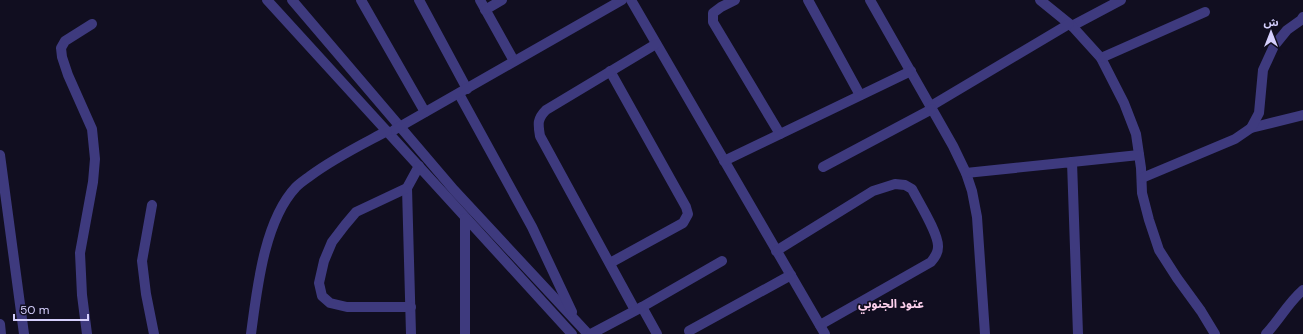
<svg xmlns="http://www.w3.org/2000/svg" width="1303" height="334" font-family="'DM Sans','Noto Sans Arabic',sans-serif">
	<rect width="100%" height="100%" fill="#110e20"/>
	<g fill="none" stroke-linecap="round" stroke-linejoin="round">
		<g stroke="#3e3a7e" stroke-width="10">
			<path d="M267,0L572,334"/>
			<path d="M292,0L454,190L588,334"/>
			<path d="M361,0L425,112"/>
			<path d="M419,0L467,89"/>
			<path d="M480,0L514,61"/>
			<path d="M631,0L825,334"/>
			<path d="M735,0L721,7L713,13V22L780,134"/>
			<path d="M808,0L860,95"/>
			<path d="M870,0L953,146L966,173L972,191L977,217L985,334"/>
			<path d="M1040,0L1072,26L1121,0"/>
			<path d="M485,10L502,0"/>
			<path d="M1072,26L1101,58L1124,103L1136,134L1141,168L1142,193L1149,220L1159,250L1177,278L1201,311L1215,334"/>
			<path d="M1101,58L1205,12"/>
			<path d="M459,94L532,227L572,312"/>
			<path d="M931,106L1069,24"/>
			<path d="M1251,128L1303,115"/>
			<path d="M394,130L622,0"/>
			<path d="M0,155L24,334"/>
			<path d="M724,161L911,71"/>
			<path d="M1072,162L1139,155"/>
			<path d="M823,167L932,109"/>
			<path d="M966,173L1072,162L1078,334"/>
			<path d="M1142,178L1235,139L1251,128L1259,113L1263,70L1274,46L1287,30L1301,20L1303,17"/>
			<path d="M407,188L411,334"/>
			<path d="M152,205L142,261L146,294L154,334"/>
			<path d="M776,251L873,191L895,184L905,185L912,189C918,201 939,234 938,247C938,253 935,257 931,262L820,325"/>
			<path d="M610,263L683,223L688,214L686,207L610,71"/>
			<path d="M411,307H347L330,303L322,296L319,283L324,261L332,242L345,225L356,212L407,188L419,166"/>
			<path d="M642,307L657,334"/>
			<path d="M635,310L540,136C538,124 537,119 546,110L656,44"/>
			<path d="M0,324L1,334"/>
			<path d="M689,331L791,275"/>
			<path d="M87,334L82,295L80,253L93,182L95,159L92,129L68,75L62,57L61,48L65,41L92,24"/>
			<path d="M251,334C257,289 264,221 296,187C300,183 306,179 310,176C334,158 361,145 387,131"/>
			<path d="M465,334V218"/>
			<path d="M591,334L642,307L722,261"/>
			<path d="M1266,334C1280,319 1288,303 1303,290"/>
		</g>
	</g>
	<g text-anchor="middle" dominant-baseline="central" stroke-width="3.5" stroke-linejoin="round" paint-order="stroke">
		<g font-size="12" font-weight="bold" fill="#fdd1ed" stroke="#110e20">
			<text x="891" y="304">عتود الجنوبي</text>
		</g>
	</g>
	<g transform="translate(1271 32)" stroke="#110e20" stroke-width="3" paint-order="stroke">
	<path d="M0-3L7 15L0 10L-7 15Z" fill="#d5cffd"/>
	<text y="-6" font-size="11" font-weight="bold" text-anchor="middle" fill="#d5cffd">ش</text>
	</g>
	<path d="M14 314v6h74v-6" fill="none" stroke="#d5cffd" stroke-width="2"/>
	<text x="20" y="314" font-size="12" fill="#d5cffd" stroke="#110e20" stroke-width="3" paint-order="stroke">50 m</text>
</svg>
